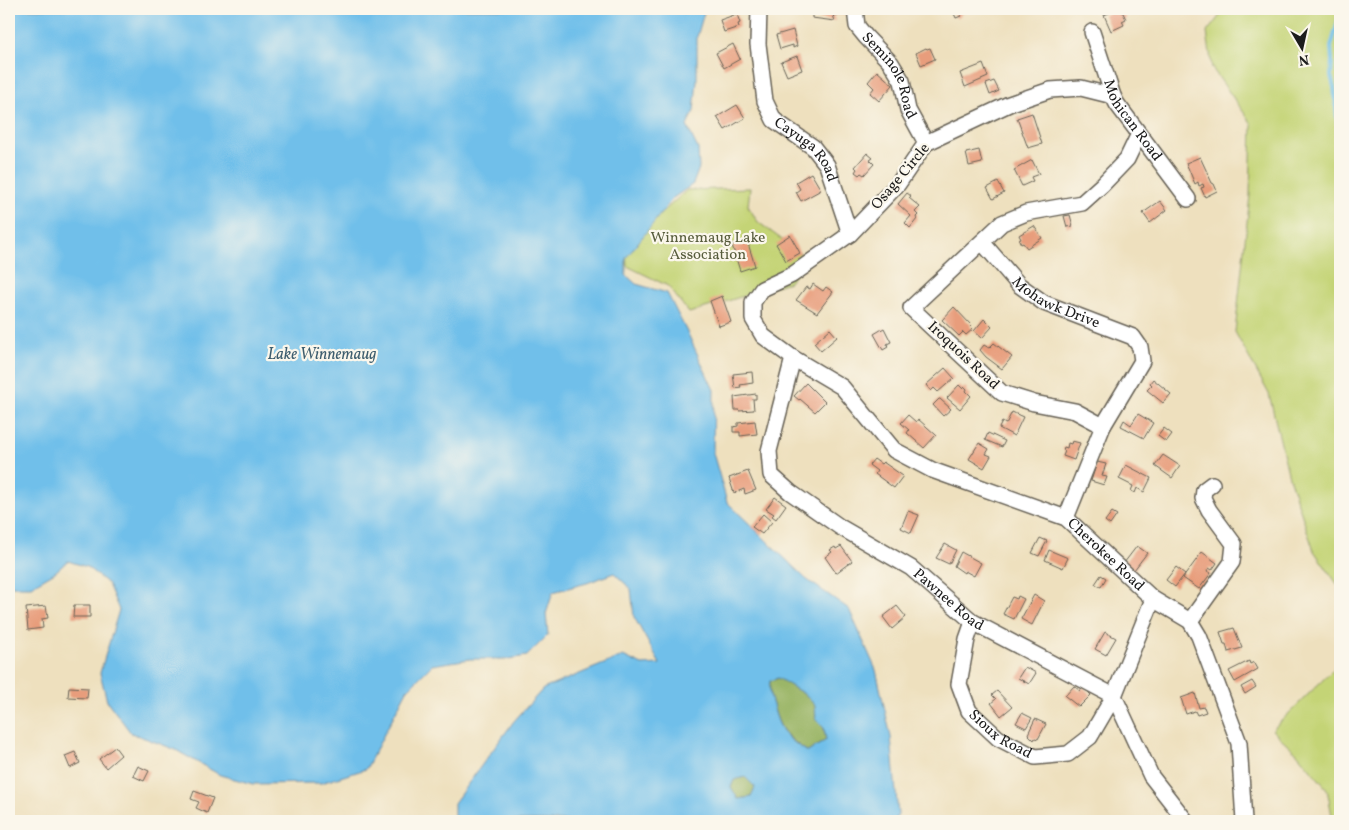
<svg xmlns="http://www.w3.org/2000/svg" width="1349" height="830" font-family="Vollkorn,serif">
	<rect width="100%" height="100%" fill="#fbf7ec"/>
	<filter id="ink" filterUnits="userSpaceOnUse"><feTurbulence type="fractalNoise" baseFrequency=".02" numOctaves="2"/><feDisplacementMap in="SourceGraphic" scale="10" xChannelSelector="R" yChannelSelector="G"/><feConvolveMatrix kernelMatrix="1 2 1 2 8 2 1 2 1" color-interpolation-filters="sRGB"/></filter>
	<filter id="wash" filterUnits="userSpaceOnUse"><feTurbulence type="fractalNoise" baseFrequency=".0096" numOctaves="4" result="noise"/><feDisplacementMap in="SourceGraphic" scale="20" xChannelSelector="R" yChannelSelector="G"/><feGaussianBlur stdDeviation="1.12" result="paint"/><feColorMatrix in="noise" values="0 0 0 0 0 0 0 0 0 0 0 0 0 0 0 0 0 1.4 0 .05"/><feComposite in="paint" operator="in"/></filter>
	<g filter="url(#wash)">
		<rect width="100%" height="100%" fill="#eee0be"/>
		<g fill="#c4d476" stroke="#707849">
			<path d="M1225,9H1340V588L1314,551L1289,477L1269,394L1235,332L1250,195L1252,124L1212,68L1207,32Z"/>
			<path d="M750,188L748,206L758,222L808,259L789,282L689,313L668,286L627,266L626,251L655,219L687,190Z"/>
			<path d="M1340,609V821H1333L1327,789L1297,753L1272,730L1338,665Z"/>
		</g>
		<g fill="#9bb667" stroke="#5c6942">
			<path d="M779,678L804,694L815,705L816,720L824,728L826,740L808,752C786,736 780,732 773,705C770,697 769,690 770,681Z"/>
			<path d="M745,777L755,787L751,797L738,799L731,787L734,779Z"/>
		</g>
		<path fill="#6fbfea" stroke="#466e83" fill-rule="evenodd" d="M9,9H705L697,37V81L694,111L687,126L698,149L699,168L693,184L673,198L626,258V275L636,284L667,293L688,334L714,390L713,453L727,502L806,579L849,609L876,670L891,737L898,815L894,821H454V803L514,721L543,689L623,656L642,665L660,664L634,617L631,589L614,573L587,583L553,592L546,614L548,635L527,656L509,659H470L432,665L407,690L366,769L321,783L253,784L220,775L174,749L131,733L107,701L100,673L119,610L108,584L87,567L68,561L55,572L31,586H9ZM778,678L804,694L815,705L816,720L824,728L826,740L808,752C785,737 780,732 773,705C770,697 769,691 770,681ZM745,777L755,787L751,797L738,799L731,787L734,780Z"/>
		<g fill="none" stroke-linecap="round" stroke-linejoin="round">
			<path stroke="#6fbfea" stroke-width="4" d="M1340,14L1331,47L1332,60L1331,76L1334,87L1340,146"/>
		</g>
		<g id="blocks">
			<g fill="#e89d7b">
				<path d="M812,9H845V15H833L835,21L812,18Z"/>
				<path d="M952,9H967L968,11L960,14L961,16L956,18Z"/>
				<path d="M1119,9H1121L1126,19L1122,21L1124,25L1111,31L1104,15Z"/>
				<path d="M737,14L740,23L738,24L739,27L724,32L720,20Z"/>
				<path d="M793,30L797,46L793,48V45L780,49L776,35Z"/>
				<path d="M733,44L740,59L724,68L716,53Z"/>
				<path d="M926,48L927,49L930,48L935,59L921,65L916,53Z"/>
				<path d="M797,56L802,70L787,76L781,62Z"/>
				<path d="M983,64L988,77L965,87L960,73Z"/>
				<path d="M877,71L893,85L879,101L870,93L874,88L868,82Z"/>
				<path d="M994,81L999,91L990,95L986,84Z"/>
				<path d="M737,105L745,118L725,130L717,117Z"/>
				<path d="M1032,113L1042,144L1028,148L1017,118Z"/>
				<path d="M979,150L982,163L969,166L966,153Z"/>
				<path d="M867,153L873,158L870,160L874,164L864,175L861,173L859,175L855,172L857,169L855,167Z"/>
				<path d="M1200,157L1212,183L1214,184L1217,191L1205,197L1201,188L1204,187L1203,184L1199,186L1198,182L1195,184L1186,163Z"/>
				<path d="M1032,160L1039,174L1031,177L1033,181L1022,186L1014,170Z"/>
				<path d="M811,173L821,190L801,201L796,192L800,189L796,182Z"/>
				<path d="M998,182L1004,193L993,199L987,188Z"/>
				<path d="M907,193L911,196L909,198L920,207L915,212L918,215L916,217L917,219L910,228L905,223L911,216L898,204Z"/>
				<path d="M1160,201L1167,210L1150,223L1143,213Z"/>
				<path d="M1070,215L1073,226L1067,227L1064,216Z"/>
				<path d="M1034,226L1042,238L1027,248L1023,243L1021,244L1019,240L1021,239L1019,235Z"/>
				<path d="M790,235L800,253L786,261L776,244Z"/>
				<path d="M747,240L755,266L740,271L732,245Z"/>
				<path d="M813,284L823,291L826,287L833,292L817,313L796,300L806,287L810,289Z"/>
				<path d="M722,296L731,322L719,326L710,301Z"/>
				<path d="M954,307L971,325L970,326L973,329L966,335L963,332L959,336L942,320Z"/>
				<path d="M984,319L992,327L982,338L974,331Z"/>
				<path d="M884,328L891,342L887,344L888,347L883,350L874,334Z"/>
				<path d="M830,329L837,337L821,351L814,343Z"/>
				<path d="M994,343L1012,357L1002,369L986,357L980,350L984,345L989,348Z"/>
				<path d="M945,368L954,378L938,392L934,388L931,391L926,385Z"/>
				<path d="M752,372L753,383L740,385L741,387L735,388L733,374Z"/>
				<path d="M1153,379L1171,394L1163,403L1147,390L1152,385L1150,383Z"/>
				<path d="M806,383L825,402L815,412L800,399L799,400L794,396Z"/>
				<path d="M959,385L963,389L965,387L967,389L966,391L971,396L960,409L947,398Z"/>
				<path d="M756,394V399H753L754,410L739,411V410H735L734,397Z"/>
				<path d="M939,399H940L951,409L943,416L933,405Z"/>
				<path d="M1012,412L1023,417L1014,436L999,428L1002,422L1006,424Z"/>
				<path d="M1138,414L1153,423L1144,438L1121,426L1124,420L1131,425Z"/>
				<path d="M908,415L916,422L918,419L936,435L924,448L907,433L909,430L901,423Z"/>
				<path d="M755,421L757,434L740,436V432H733V427L738,426V423Z"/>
				<path d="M1164,428L1172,434L1166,442L1158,436Z"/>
				<path d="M988,433L1005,441L1002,447L985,440Z"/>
				<path d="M1072,441L1080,443L1074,460L1063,456L1065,451L1063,450L1064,447L1067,448L1068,443L1071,444Z"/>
				<path d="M979,443L989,449L986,454L991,456L984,468L969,459Z"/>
				<path d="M1163,455L1180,466L1172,478L1155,466Z"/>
				<path d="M874,459L881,464L883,462L903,476L894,488L875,474L877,471L869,465Z"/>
				<path d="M1097,462L1106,464L1102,476L1107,477L1104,485L1091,481Z"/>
				<path d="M1126,465L1151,478L1144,492L1137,488L1135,493L1131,491L1133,486L1119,479Z"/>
				<path d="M748,471L756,490L745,494L744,489L734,493L729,478Z"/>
				<path d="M775,497L786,505L776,519L772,516L774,514L766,509Z"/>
				<path d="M908,511L919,515L911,533L901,528Z"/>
				<path d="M1112,512L1117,515L1110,525L1105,521Z"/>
				<path d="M763,514L772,522L762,534L752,527Z"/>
				<path d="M1040,538L1047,541L1039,556L1032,553Z"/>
				<path d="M945,544L956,550L949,564L936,558Z"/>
				<path d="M841,546L852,561L836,573L825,557L832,552L830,550L835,547L836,549Z"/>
				<path d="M1137,546L1147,553L1134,570L1124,563Z"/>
				<path d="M1049,550L1068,558L1063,568L1045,560Z"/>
				<path d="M961,552L981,563L974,576L965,571L964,573L954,566Z"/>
				<path d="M1202,552L1217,563L1212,570L1209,568L1207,571L1211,573L1199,589L1183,578Z"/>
				<path d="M1176,567L1185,574L1175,587L1166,580Z"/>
				<path d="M1101,575L1106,578L1101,587L1095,584Z"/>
				<path d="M1034,595L1044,601L1032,625L1021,619Z"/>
				<path d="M1018,596L1024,599L1014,619L1003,614L1012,597L1017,599Z"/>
				<path d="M74,605H90V617H73Z"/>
				<path d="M46,606L48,618L42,619L43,628L28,630L26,608Z"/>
				<path d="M897,606L906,617L892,629L883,617Z"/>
				<path d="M1234,628L1242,648L1228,652L1226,644H1224L1220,632Z"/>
				<path d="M1105,632L1116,638L1106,655L1095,649Z"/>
				<path d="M1249,661L1250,664L1254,662L1258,669L1235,682L1229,671Z"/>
				<path d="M1025,667L1036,673L1029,684L1018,678Z"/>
				<path d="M1252,681L1256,687L1245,694L1241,687Z"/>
				<path d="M1074,686L1080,691L1083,687L1091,695L1079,707L1065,696Z"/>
				<path d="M69,687L88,688L87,698L68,697Z"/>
				<path d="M997,691L1012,707L1001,716L991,703L996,699L992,695Z"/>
				<path d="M1195,693L1199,708L1204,707L1206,712L1197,715L1195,711L1186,714L1181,698Z"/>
				<path d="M1022,713L1032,718L1026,728L1016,723Z"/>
				<path d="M1035,719L1046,724L1038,739L1035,738L1034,740L1028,734Z"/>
				<path d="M115,747L121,755L106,768L99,759Z"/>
				<path d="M75,752L80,763L70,768L65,756Z"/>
				<path d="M138,766L149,771L144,781L133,776Z"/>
				<path d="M194,791L213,798L207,813L196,808L199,802L191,799Z"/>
			</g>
		</g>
	</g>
	<g filter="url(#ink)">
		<use href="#blocks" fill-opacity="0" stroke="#666155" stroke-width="1"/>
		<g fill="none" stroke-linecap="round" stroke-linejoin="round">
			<defs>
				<g id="minor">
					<path id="s1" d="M759,9L758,44L765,101L774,120L813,147L827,165L850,234"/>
					<path id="s2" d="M855,9L857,26L866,37L891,63L902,81L908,110L926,143"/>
					<path id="s3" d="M1092,32L1113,96L1117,104L1188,199"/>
					<path id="s4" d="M1113,96L1081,88L1050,90L1009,104L926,143L898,184L850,234L792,275L762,289L753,302V319L763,336L793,358L842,387L894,450L932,470L1066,518L1153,599L1190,621L1199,636L1239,743L1244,821"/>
					<path id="s5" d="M982,242L1019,285L1044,303L1133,337L1140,347L1142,361L1103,426L1066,518"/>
					<path id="s6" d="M793,358L769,451L771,475L790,492L840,527L911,568L973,622L1114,696L1151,776L1186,821"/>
					<path d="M1103,426L1075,411L1034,403L1002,393L911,308L1002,223L1026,213L1082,203L1102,185L1127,159L1139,134"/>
					<path d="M1190,621L1232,562L1234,544L1209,510L1203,498L1204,490L1212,484"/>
					<path id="s7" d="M973,622L967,639L959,684L969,711L998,738L1035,757L1068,754L1090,737L1114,696L1153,599"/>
				</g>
			</defs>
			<use href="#minor" stroke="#666155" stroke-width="18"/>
			<use href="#minor" stroke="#fff" stroke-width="15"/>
		</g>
	</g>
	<g text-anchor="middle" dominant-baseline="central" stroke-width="4.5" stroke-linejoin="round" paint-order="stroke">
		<g font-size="15" fill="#1c1c1c" stroke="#fbf7ec">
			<text stroke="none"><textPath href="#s2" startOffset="78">Seminole Road</textPath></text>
			<text stroke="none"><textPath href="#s3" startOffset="98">Mohican Road</textPath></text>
			<text stroke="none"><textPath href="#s1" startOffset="158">Cayuga Road</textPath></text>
			<text transform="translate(901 177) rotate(-50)">Osage Circle</text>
			<text stroke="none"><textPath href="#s5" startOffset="98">Mohawk Drive</textPath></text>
			<text transform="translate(963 356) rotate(43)">Iroquois Road</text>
			<text stroke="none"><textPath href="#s4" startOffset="890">Cherokee Road</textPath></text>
			<text stroke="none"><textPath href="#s6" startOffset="338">Pawnee Road</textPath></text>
			<text stroke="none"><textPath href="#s7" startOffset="132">Sioux Road</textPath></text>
		</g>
		<g font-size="15" fill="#575c3c" stroke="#fbf7ec">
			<text x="708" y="238">Winnemaug Lake<tspan x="708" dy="17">Association</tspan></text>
		</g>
		<g font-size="16" font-style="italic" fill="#3d5d6e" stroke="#fbf7ec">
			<text x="322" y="355">Lake Winnemaug</text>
		</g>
	</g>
	<rect width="1349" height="830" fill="none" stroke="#fbf7ec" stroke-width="30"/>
	<g transform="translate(1302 48) rotate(171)" stroke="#fbf7ec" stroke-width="4" paint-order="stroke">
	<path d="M0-4L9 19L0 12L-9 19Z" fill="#1c1c1c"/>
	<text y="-8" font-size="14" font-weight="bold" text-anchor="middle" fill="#1c1c1c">N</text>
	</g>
</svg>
